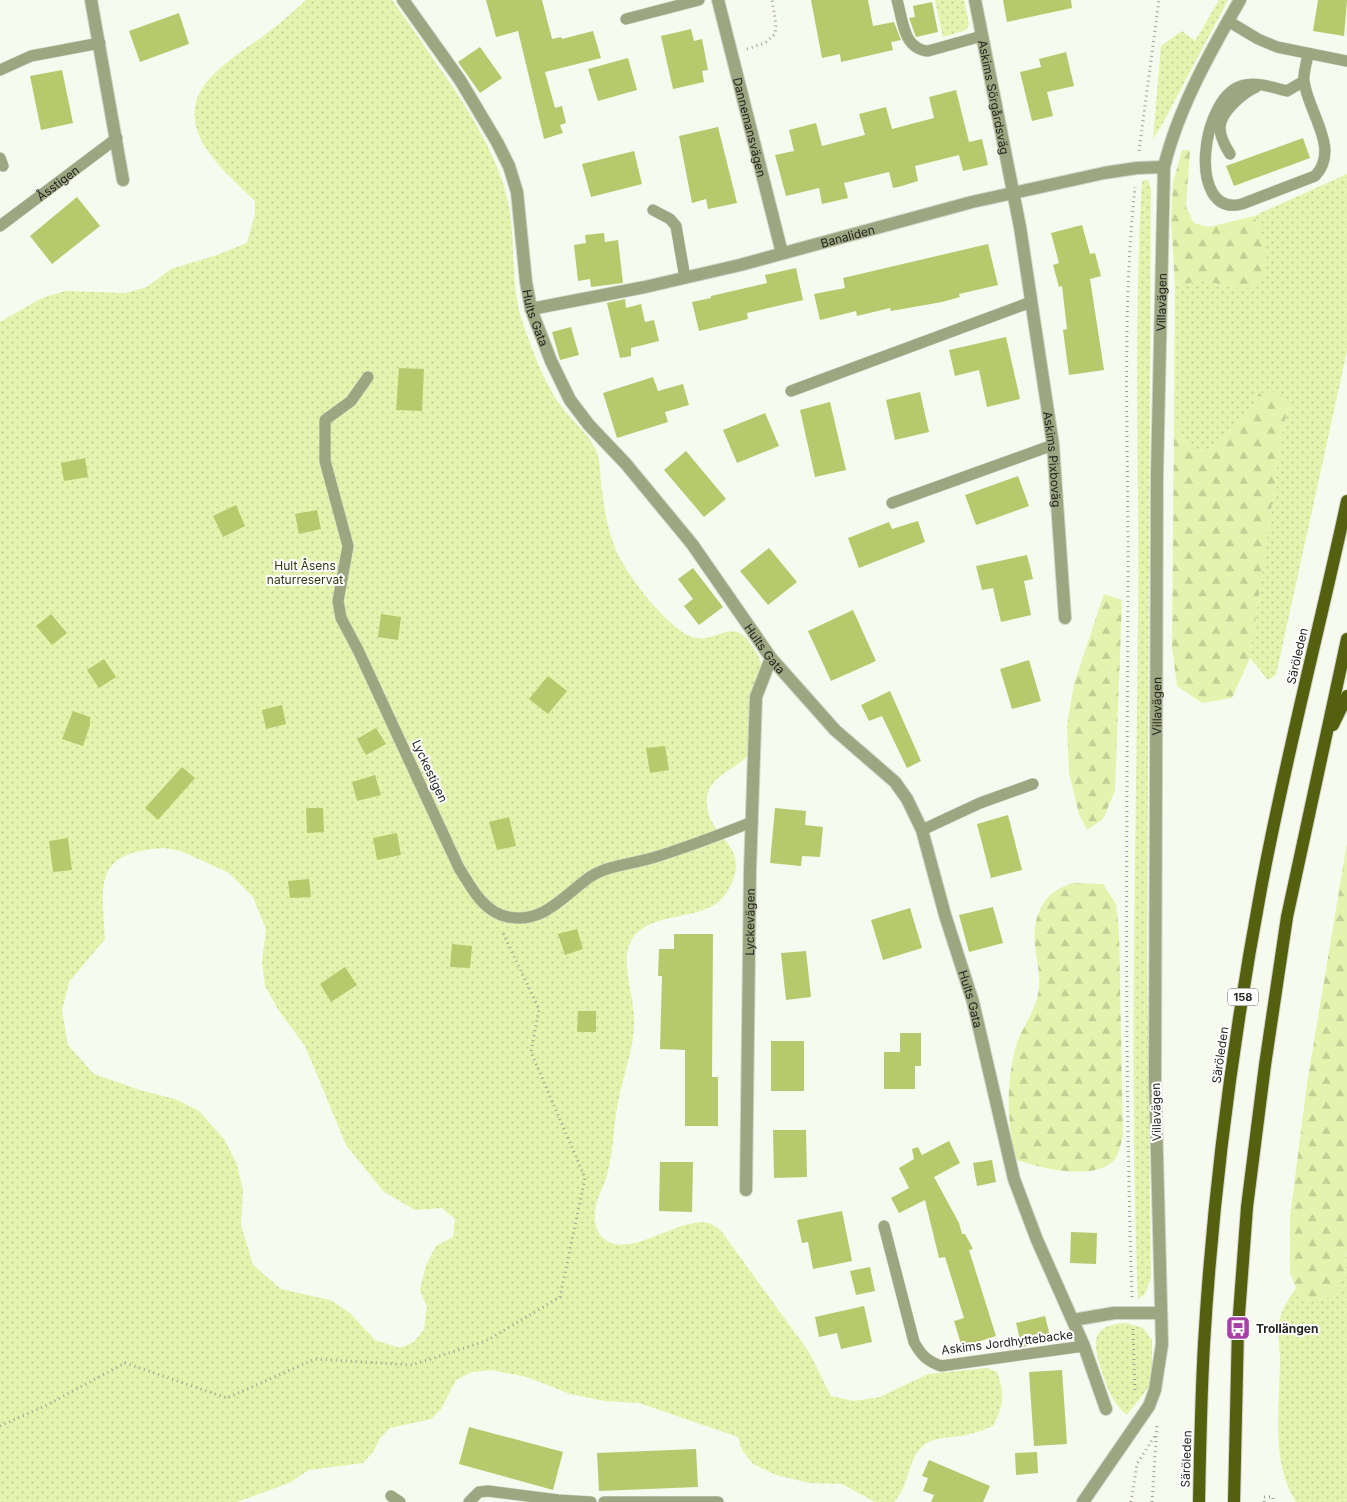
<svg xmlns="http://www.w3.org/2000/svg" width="1347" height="1502" font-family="Inter,sans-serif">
	<defs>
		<pattern id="grass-dots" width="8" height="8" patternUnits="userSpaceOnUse" patternTransform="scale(1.25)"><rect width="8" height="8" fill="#e4f3ad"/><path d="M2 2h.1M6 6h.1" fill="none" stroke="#c3d095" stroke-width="1.8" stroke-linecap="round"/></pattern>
		<pattern id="forest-firs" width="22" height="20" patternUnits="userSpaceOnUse" patternTransform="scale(1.25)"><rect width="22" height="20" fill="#e4f3ad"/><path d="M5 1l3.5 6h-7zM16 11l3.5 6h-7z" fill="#c3d095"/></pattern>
	</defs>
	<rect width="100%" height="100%" fill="#f7faee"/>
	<g fill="url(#grass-dots)" fill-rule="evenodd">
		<path d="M306,0H392C407,20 420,40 434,60C464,102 502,159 510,212C515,248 511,289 523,324C532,349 542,377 556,399C567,417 587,431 596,450C600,460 600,472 601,482C604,508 608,537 621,560C632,581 669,629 692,637C716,645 731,616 750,643C756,652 762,661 763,672C764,684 757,744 751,752C737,771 704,775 707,805C709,840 755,845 727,892C708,925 647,907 630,943C621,961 633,995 634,1015C636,1044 623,1074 618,1103C613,1126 614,1151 607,1175C605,1185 598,1195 596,1205C594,1215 594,1228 601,1236C626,1264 677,1216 709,1223C712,1224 719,1229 722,1232L809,1352L831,1396L853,1401L880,1397L928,1374L987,1368L997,1372C1005,1395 1004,1404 993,1426C985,1429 978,1432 970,1434C949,1440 927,1433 915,1456C907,1472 906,1489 894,1502H875L842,1484L809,1483L776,1475L753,1464L742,1450L738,1437L639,1403L605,1401L570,1394L527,1377L491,1370L472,1372L456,1380L441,1409L431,1419L390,1428L380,1438L373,1452L363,1463L309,1470L289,1483L237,1502H0V322L42,298L65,291L126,293L147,287L171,269L217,255L247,243L255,214V201C240,186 222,171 210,154C167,95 223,65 265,35C279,24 293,12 306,0ZM164,848L181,851L229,873L253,897L266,929L262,962L265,986L279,1011L305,1046L346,1145L384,1192L415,1210L442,1208L455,1219L453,1237L436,1246L426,1265L420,1290L427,1307L424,1329L414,1342L400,1348L375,1340L350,1313L330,1300L281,1289L253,1265L241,1225L243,1190L237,1164L224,1139L199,1111L175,1099L140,1090L94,1074L68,1045L62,1011L69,982L105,939C101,881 95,852 164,848Z"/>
		<path d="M935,0H964L969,24L966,30L943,37Z"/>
		<path d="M1219,0H1228L1164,121L1153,139L1161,46L1182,31L1195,41Z"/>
		<path d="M1347,174V351L1276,675L1268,680L1250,658L1282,433L1289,406L1259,393L1248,414L1209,449L1193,452L1174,421L1175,285L1204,281L1245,289L1266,245L1254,216Z"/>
		<path d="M1144,180H1148L1151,189L1147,947L1151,1278L1145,1294L1138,1299C1129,1077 1136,854 1138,631C1140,482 1133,332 1142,182Z"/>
		<path d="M1347,1251V1502H1296C1270,1461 1280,1404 1280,1358C1280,1347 1277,1334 1279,1323C1281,1310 1289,1299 1296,1288L1310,1302L1343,1277Z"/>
		<path d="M1126,1323L1143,1328L1152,1340V1374L1148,1388L1127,1415C1112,1403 1108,1389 1102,1372C1093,1343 1089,1325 1126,1323Z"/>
	</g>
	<g fill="url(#forest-firs)">
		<path d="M1182,150H1190L1186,207L1194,223L1209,227L1254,216L1266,245L1265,278L1245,289L1204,281L1175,285L1171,219L1173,183Z"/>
		<path d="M1278,391L1289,406L1282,433L1250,658L1232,698L1202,703L1177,686L1172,647L1174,421L1193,452L1209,449L1248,414L1259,393Z"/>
		<path d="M1104,594L1122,600L1115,791L1103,819L1087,830L1079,814L1069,773L1067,726L1074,684Z"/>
		<path d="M1347,843V1251L1343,1277L1335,1296L1310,1302L1296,1288L1290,1273V1217L1307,1084Z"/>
		<path d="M1072,883L1103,884L1116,904L1119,932L1123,1136C1121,1142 1119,1154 1115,1159C1097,1182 1040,1168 1017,1160C1006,1125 1006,1079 1017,1043C1024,1024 1037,1009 1039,987C1041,962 1028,937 1039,912C1047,894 1055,890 1072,883Z"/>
	</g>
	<g fill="#b8c96d">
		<path d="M486,0H542L552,39L561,37L562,39L593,31L601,58L545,72L555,108L562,106L566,123L560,125L563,133L544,139L518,31L496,37Z"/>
		<path d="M811,0H868L873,26L894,22L901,40L891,42L893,50L841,62L840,54L822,58Z"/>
		<path d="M1003,0H1071L1072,8L1007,22Z"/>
		<path d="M1318,0H1347L1344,36L1313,31Z"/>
		<path d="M932,2L938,32L916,37L909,18L915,17L913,6Z"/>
		<path d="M179,13L189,44L140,62L129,31Z"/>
		<path d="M691,29L694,41L702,39L708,70L702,71L704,82L673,89L661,36Z"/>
		<path d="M480,47L502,78L480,93L458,62Z"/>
		<path d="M1066,52L1074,86L1047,92L1053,116L1032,121L1020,72L1041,67L1039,59Z"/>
		<path d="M628,58L637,90L598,101L588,69Z"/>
		<path d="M62,70L73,123L41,130L30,76Z"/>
		<path d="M956,90L969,142L982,139L988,165L963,171L959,155L915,166L918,181L902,186L893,188L889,172L844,183L848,198L822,204L819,188L786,196L775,155L794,151L789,130L816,123L822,146L865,135L859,114L886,107L892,129L934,118L929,97Z"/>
		<path d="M718,127L737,203L708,209L706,199L692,203L679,136Z"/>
		<path d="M1303,138L1310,158L1234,186L1226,166Z"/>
		<path d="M634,151L642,184L591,197L582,164Z"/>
		<path d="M77,197L100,226L52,264L30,236Z"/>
		<path d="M1082,225L1090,254L1095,253L1101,276L1090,279L1104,370L1069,375L1063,330L1067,329L1062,286L1059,287L1053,265L1059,263L1051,233Z"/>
		<path d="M604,233L605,242L618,240L623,283L591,287L590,279L578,281L574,245L586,243L585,235Z"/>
		<path d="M988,244L998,285L959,294L960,297L942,302L891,311L890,308L857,316L856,311L820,320L814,294L845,288L843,278Z"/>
		<path d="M796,268L803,300L747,313L748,319L699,331L692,302L711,298V296L767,283L765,275Z"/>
		<path d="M625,299L626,308L641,304L645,322L654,320L659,341L631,348V356L620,358L607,303Z"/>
		<path d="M571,327L579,355L560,360L552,332Z"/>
		<path d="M1006,337L1020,399L987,407L979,370L955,376L949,350Z"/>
		<path d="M399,368L424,369L422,411L396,410Z"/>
		<path d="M653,377L658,391L683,384L689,405L665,412L668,422L617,438L603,393Z"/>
		<path d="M920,392L929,432L895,440L886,400Z"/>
		<path d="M830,402L846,470L815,477L800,410Z"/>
		<path d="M765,413L779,446L737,463L723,430Z"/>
		<path d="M686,451L726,499L704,517L664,470Z"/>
		<path d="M85,458L88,477L64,481L61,463Z"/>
		<path d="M1018,476L1029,506L976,525L965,495Z"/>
		<path d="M236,505L245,526L223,537L213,516Z"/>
		<path d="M317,510L321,529L299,534L295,514Z"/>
		<path d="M918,521L925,542L859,568L848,538L889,522L892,529Z"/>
		<path d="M769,548L797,582L768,605L740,571Z"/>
		<path d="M1027,555L1033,579L1024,581L1031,615L1001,622L993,588L982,590L976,566Z"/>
		<path d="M693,568L723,607L699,625L684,606L693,599L678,579Z"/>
		<path d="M853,610L876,661L831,681L808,631Z"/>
		<path d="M51,614L67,633L52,645L36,626Z"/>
		<path d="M381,614L401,617L398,640L378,637Z"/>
		<path d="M104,659L116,677L99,688L87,670Z"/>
		<path d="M1029,660L1041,701L1012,709L1000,669Z"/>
		<path d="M548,676L567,691L548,714L529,699Z"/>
		<path d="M890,691L921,761L907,768L882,716L869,721L861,705Z"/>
		<path d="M282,705L286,724L266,729L262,710Z"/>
		<path d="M73,711L90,717V725L83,746L62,739Z"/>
		<path d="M376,728L386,744L366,755L357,739Z"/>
		<path d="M665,746L669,770L650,773L646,748Z"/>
		<path d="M182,767L195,778L158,820L145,808Z"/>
		<path d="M375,775L381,795L357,801L352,782Z"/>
		<path d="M306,808H323L324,832L307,833Z"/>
		<path d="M775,808L806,811L805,825L823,827L820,857L802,856L801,866L770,863Z"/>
		<path d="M1008,815L1022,870L991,878L977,824Z"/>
		<path d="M509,817L516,846L497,850L489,822Z"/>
		<path d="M397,833L401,855L377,860L373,838Z"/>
		<path d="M68,838L72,870L53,872L49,841Z"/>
		<path d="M309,879L311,897L290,898L288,881Z"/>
		<path d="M993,907L1003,943L969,952L959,915Z"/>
		<path d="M910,908L922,948L883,960L871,920Z"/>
		<path d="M577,929L583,949L565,955L558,934Z"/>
		<path d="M674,934H713L712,1077H718V1126H685V1050L660,1049L662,976H658L659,949H674Z"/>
		<path d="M452,944L472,946L470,968L450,967Z"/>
		<path d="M806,951L811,997L786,1000L781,953Z"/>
		<path d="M345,967L357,985L331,1002L320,984Z"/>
		<path d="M578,1011H596V1032H577Z"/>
		<path d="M900,1033H921V1066H915V1089H884V1052H900Z"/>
		<rect x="771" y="1041" width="33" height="50"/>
		<path d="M773,1130H806L807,1177L774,1178Z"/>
		<path d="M949,1141L960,1163L934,1177L959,1223L962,1234H965L973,1249L969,1250L996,1336L962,1347L954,1321L964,1318L945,1257L939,1258L925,1200L899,1213L891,1198L909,1188L899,1168L914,1159L912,1149L918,1147L922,1155Z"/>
		<path d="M992,1160L996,1182L977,1186L973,1163Z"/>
		<path d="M660,1162H693L692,1212L659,1211Z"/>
		<path d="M842,1211L852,1261L813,1269L808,1242L802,1243L797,1220Z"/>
		<path d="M1071,1232L1097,1233L1096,1264L1070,1263Z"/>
		<path d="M870,1267L875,1291L856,1295L850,1271Z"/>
		<path d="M864,1306L872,1342L841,1349L837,1333L819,1337L815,1317Z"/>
		<path d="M1045,1316L1051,1340L1022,1347L1016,1323Z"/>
		<path d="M1062,1370L1067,1444L1034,1446L1029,1372Z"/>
		<path d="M469,1427L563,1452L553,1490L459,1464Z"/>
		<path d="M696,1449L698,1487L599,1491L597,1453Z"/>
		<path d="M1037,1452L1038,1473L1016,1475L1015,1453Z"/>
		<path d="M929,1460L990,1486L983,1502H931L934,1495L923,1491L928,1478L922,1476Z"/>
	</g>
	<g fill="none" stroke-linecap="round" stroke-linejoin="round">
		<defs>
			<g id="service">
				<path d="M897,0C903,20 903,49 928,51L982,36"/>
				<path d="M626,19L699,0"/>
				<path d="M1228,21L1258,39L1277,47L1347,61"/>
				<path d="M0,70L31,56L100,43"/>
				<path d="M1304,81L1287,91C1274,88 1259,82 1245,85C1200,93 1186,219 1242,204L1315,176C1341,149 1308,113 1304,81C1303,73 1307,62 1308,54"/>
				<path d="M1230,154C1225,146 1220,137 1220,128C1220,112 1243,93 1256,87"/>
				<path d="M0,158L3,166"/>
				<path d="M653,210L670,219L676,226L685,278"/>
				<path id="s1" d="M0,226L117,138"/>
				<path d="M368,377L351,401L325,420V461L348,546L338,601L341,618L358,650L459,868C472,888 483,912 508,917C544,924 564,895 590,877C608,865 632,864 652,858C686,848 719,835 752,822"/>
				<path d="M791,391L1031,302"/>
				<path d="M892,503L1053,445"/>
				<path d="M922,830L980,803L1033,784"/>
				<path d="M884,1226L914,1342C921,1355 927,1361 941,1366L1084,1346"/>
				<path d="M391,1496L400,1502"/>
				<path d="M469,1502L479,1492L488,1491L558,1500L591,1502"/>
				<path d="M604,1502H718"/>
			</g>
			<g id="minor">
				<path d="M91,0L123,180"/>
				<path id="s2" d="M403,0L460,80L497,142L509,166L517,192L526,282L531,309L551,361L570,400L589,425L626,464L692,544L771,658L835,730L895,782L907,799L922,830L945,915L973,1002L1014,1179L1037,1240L1084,1346L1106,1409"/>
				<path id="s3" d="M718,0L782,253"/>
				<path id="s4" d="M975,0L1020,227L1053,445L1065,618"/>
				<path id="s5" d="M531,309L645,287L740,265L972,202L1104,173L1137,168L1164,167"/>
				<path id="s6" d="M746,1190L750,871L756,697L771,658"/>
				<path d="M1073,1320L1114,1313H1160"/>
				<path id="s7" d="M1083,1502L1149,1406L1155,1390L1162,1344L1155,1079L1157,475L1164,167C1178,109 1210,52 1240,0"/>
			</g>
			<g id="primary">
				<path d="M1333,725L1347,696"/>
				<path d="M1199,1502C1200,1449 1201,1397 1204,1344C1213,1192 1233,1039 1261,889C1285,759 1319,631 1347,501"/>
				<path d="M1234,1502L1238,1328L1247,1207L1265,1065L1287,917L1347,639"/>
			</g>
		</defs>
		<use href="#service" stroke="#d1d4c9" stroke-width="12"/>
		<use href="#minor" stroke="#d1d4c9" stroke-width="14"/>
		<use href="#primary" stroke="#d1d4c9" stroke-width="14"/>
		<g stroke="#9fa198" stroke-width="3" stroke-dasharray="1 4" stroke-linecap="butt">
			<path d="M747,49L765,43L775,34L776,25L772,0"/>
			<path d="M1139,151L1159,0"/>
			<path d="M1132,1297C1124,1061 1127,825 1128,588C1129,455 1121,320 1135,187"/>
			<path d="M1133,1329L1135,1392"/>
			<path d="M0,1426L47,1405L125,1363L227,1398L315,1359L412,1365L486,1341L560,1297L585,1178L531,1052L539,1009L503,933"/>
			<path d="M1131,1502L1137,1464L1156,1434"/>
			<path d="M1152,1502L1157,1426"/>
			<path d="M1264,1502V1497H1273V1502"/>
		</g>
		<use href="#service" stroke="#9da680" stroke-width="11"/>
		<use href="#minor" stroke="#9da680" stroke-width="12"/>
		<use href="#primary" stroke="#54600e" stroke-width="12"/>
	</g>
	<defs>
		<symbol id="bus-square" viewBox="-11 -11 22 22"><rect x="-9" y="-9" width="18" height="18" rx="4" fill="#a741a6" stroke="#fff"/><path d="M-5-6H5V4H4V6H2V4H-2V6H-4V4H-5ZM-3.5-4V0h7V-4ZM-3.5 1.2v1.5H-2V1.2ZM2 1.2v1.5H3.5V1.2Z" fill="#fff"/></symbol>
	</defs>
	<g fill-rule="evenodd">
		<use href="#bus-square" x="1224" y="1314" width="28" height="28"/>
	</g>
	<g text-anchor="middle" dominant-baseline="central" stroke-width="4" stroke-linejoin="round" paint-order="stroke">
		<rect fill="#fff" stroke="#666664" stroke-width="1" x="1228" y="988.5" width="30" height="17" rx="4"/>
		<g font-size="11" font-weight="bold" fill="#242521">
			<text x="1243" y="997">158</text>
		</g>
		<g font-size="12" fill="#242521" stroke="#fff">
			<text stroke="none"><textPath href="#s4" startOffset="99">Askims Sörgårdsväg</textPath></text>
			<text stroke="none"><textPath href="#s3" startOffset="131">Dannemansvägen</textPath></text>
			<text stroke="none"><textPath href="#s1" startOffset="72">Åsstigen</textPath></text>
			<text stroke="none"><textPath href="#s5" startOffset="325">Banaliden</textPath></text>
			<text stroke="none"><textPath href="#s7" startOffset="1222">Villavägen</textPath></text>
			<text stroke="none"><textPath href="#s2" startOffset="352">Hults Gata</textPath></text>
			<text stroke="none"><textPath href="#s4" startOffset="466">Askims Pixboväg</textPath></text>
			<text stroke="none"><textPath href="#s2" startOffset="758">Hults Gata</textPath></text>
			<text transform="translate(1297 656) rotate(-77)">Säröleden</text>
			<text stroke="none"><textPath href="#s7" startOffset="818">Villavägen</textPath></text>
			<text transform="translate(430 771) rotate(65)">Lyckestigen</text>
			<text stroke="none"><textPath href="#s6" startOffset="268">Lyckevägen</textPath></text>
			<text stroke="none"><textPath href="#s2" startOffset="1176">Hults Gata</textPath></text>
			<text transform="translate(1220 1055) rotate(-82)">Säröleden</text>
			<text transform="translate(1156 1112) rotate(-91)">Villavägen</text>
			<text transform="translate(1007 1342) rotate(-7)">Askims Jordhyttebacke</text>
			<text transform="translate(1186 1459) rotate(-88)">Säröleden</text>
		</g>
		<g font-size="12" fill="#313811" stroke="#fff">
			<text x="305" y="565">Hult Åsens<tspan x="305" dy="14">naturreservat</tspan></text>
		</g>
		<g font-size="12" font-weight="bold" fill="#242521" stroke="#fff" text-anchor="start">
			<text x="1256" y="1328">Trollängen</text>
		</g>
	</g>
</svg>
